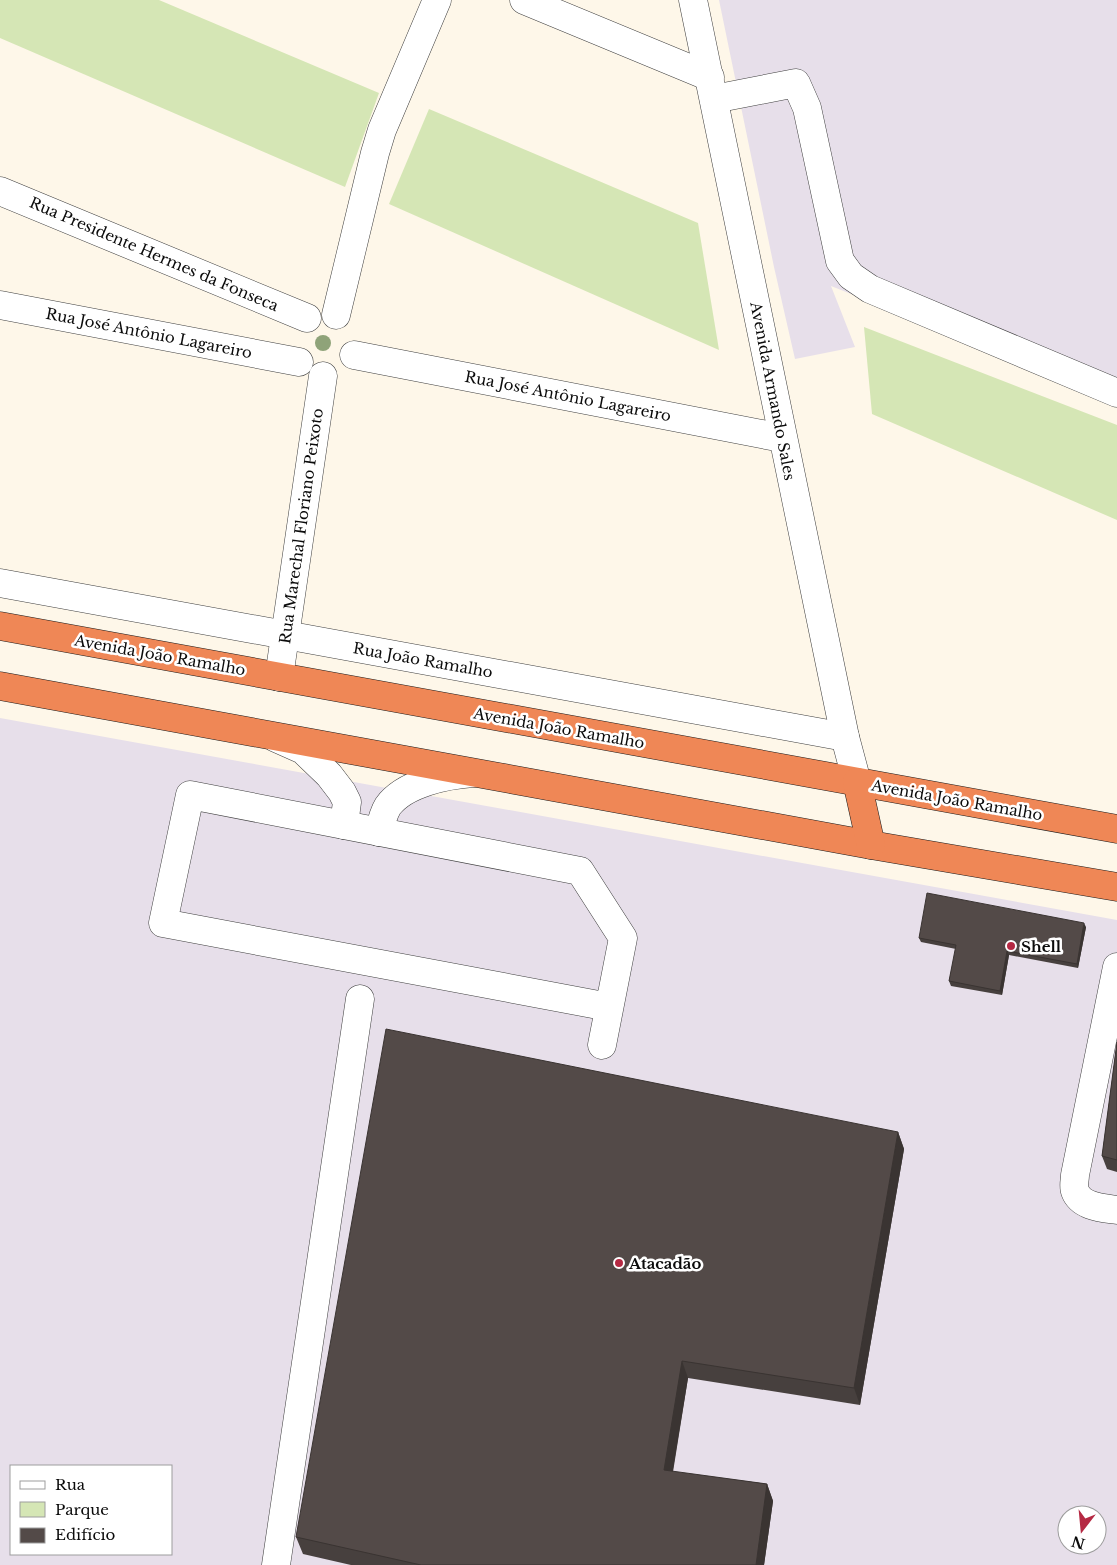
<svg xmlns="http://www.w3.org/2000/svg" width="1117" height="1565" font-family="'Libre Baskerville',serif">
	<rect width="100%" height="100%" fill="#fef7e9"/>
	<g fill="#e7dfea" fill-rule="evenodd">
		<path d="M719,0H1117V400L831,286L855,347L795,359L774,267Z"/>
		<path d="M0,718L1117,920V1565H0ZM11,1466H171V1554H11ZM1067,1515H1097V1545H1067Z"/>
	</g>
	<g fill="#d5e6b5">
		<path d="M0,0H159L379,93L345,187L0,38Z"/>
		<path d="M429,109L698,223L719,350L389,204Z"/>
		<path d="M864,327L1117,425V520L872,414Z"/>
	</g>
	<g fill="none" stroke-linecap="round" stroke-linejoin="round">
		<defs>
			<g id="minor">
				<path d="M524,0L710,77"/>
				<path d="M693,0L845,737L857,782"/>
				<path d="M714,99L796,83L807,108L840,261L851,276L870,289L1117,393"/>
				<path d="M0,191L307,318"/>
				<path d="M0,305L299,362"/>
				<path d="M336,315L375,153L382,130L437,0"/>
				<path d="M354,355L782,438"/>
				<path d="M0,583L845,737"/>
				<path d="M279,677L323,376"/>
				<path d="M276,738L303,750L329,775L342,792L347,802L344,825"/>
				<path d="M379,832C381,823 383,814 388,806C405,783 446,775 473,773"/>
				<path d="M1117,967L1075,1175C1075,1179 1073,1187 1075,1191C1081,1207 1103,1208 1117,1210"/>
				<path d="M602,1045L623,938L580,871L190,795L163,923L609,1007"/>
				<path d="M276,1565L360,999"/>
			</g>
			<g id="highway">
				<path d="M0,626L1117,829"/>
				<path d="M0,686L871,845L1117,887"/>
				<path d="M857,782L871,845"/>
			</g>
		</defs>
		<use href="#minor" stroke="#3e3e3e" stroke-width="29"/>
		<use href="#highway" stroke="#1c1c1c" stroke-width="29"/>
		<use href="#minor" stroke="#fff" stroke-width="28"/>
		<use href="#highway" stroke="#ef8756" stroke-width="28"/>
	</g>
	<circle fill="#8fa379" cx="323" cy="343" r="8"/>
	<g fill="#47403e">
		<path d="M1086,927L1078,968L1009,955L1002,995L951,986L949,981L956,949L921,942L919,938Z"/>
		<path d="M1117,1042V1172L1107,1169L1102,1156Z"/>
		<path d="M898,1132L904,1149L860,1405L688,1378L673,1472L767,1484L773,1501L764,1565H351L303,1554L296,1537Z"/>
	</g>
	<g fill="#3a3432">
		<path d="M1084,923L1086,927L1078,968L1077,964Z"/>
		<path d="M1007,951L1009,955L1002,995L1000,991Z"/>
		<path d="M898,1132L904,1149L860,1405L854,1388Z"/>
		<path d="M682,1361L688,1378L670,1487L664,1470Z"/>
		<path d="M767,1484L773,1501L764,1565H756Z"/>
	</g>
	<g fill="#534a48" stroke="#3a3432">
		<path d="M927,893L1084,923L1077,964L1007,951L1000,991L949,981L956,945L919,938Z"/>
		<path d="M386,1029L898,1132L854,1388L682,1361L664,1470L767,1484L756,1565H421L296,1537Z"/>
		<path d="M1117,1042V1160L1102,1156Z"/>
	</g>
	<g fill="#b52943" stroke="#fff" stroke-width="2">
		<circle cx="1011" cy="946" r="5"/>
		<circle cx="619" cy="1263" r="5"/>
	</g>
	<g text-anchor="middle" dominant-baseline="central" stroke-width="5" stroke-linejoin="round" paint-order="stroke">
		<g font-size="15" fill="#0b0b0b" stroke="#fff">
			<text transform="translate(154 254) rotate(23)">Rua Presidente Hermes da Fonseca</text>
			<text transform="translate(149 333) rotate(11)">Rua José Antônio Lagareiro</text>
			<text transform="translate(773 391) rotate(79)">Avenida Armando Sales</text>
			<text transform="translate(568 396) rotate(11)">Rua José Antônio Lagareiro</text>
			<text transform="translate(301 526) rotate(-82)">Rua Marechal Floriano Peixoto</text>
			<text transform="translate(160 655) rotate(10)">Avenida João Ramalho</text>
			<text transform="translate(423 660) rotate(10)">Rua João Ramalho</text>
			<text transform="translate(559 728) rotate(10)">Avenida João Ramalho</text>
			<text transform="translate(957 800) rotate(10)">Avenida João Ramalho</text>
		</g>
		<g font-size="15" font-weight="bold" fill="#0b0b0b" stroke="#fff" text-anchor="start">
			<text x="1021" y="946">Shell</text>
			<text x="629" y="1263">Atacadão</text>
		</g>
	</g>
	<rect x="10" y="1465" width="162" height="90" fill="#ffffff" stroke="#9d9d9d"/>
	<rect x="20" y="1481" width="25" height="8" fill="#ffffff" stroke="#9d9d9d"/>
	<text x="55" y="1490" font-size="15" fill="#0b0b0b">Rua</text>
	<rect x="20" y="1502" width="25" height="15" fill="#d5e6b5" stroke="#9d9d9d"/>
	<text x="55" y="1515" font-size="15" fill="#0b0b0b">Parque</text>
	<rect x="20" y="1528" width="25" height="15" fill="#534a48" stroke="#9d9d9d"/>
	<text x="55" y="1540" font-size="15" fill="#0b0b0b">Edifício</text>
	<g transform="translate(1082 1530) rotate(196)"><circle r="24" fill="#ffffff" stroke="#9d9d9d"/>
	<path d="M0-4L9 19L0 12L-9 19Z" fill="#b52943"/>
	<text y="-8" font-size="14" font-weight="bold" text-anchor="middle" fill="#0b0b0b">N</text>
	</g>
</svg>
